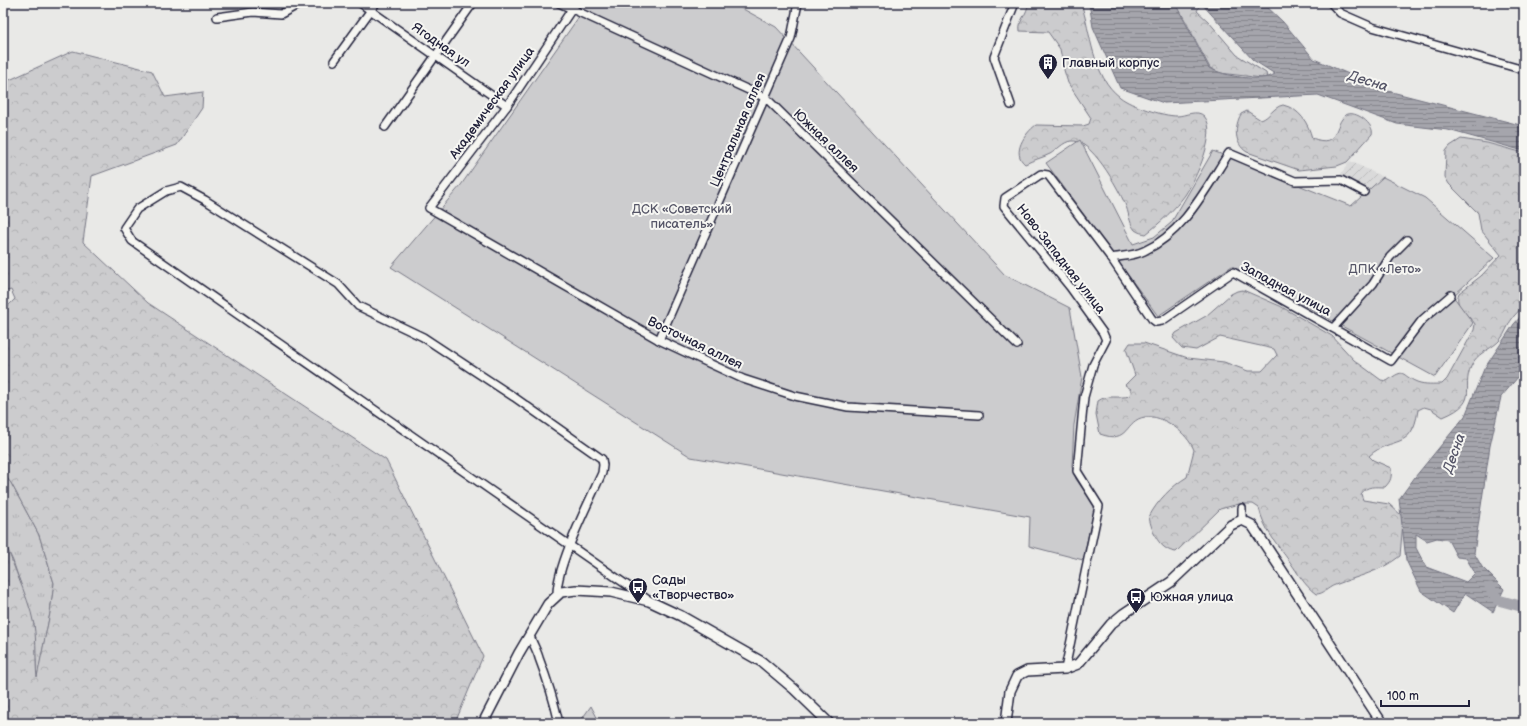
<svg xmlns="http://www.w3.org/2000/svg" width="1527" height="726" font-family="'Balsamiq Sans',sans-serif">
	<defs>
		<pattern id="industrial-furrows" width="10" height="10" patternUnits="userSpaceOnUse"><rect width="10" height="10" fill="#dadada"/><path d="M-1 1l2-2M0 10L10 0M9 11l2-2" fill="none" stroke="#bbbbbc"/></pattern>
		<pattern id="grass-tufts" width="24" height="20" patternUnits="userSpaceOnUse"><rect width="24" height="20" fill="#ccccce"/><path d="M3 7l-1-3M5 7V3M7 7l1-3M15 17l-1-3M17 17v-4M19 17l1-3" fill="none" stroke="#afafb2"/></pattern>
		<pattern id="forest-crowns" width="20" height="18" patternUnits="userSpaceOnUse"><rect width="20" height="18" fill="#ccccce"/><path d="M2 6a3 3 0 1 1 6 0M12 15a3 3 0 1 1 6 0" fill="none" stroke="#afafb2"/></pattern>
		<pattern id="water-rules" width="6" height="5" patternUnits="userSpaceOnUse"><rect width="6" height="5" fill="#a5a5ac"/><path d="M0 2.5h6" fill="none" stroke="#86868d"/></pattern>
	</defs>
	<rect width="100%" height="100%" fill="#e9e9e7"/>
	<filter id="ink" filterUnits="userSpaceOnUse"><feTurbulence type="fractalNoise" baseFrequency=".025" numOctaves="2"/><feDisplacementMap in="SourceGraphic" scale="8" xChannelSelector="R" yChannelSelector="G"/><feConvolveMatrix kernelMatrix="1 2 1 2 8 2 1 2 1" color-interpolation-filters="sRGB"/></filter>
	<g filter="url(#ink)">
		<path fill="url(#industrial-furrows)" d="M1350,161L1383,177L1371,190L1340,175Z"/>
		<path fill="url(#grass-tufts)" stroke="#777784" d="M3,473L11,483L39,535L54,583L50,613L37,679L34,625L13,561L5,544L3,528Z"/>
		<g fill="url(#forest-crowns)" stroke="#777784">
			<path d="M1028,3H1081C1091,33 1092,76 1120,97C1131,106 1163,116 1177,116C1185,116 1197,109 1204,116C1219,132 1195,180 1185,195C1175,209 1160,223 1146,234C1142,233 1139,233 1135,230C1129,223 1129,212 1125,204C1118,188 1091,138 1071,141C1063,142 1057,150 1050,154C1042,158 1033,160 1025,164C1011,153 1025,133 1036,125L1083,126L1089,124L1091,118L1068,83L1064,70L1060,49L1048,32L1020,31C1018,19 1028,15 1028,3Z"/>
			<path d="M1176,3H1198L1199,7L1197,11L1208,21L1237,55L1266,73L1267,77L1262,78L1220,73L1210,68Z"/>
			<path d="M73,51L152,71L165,97L203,92L202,108L177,145L92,176L83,242L148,303L386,460L483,656L455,723H3V528C8,562 28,592 34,625C37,642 35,660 37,677L50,613L54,583L39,535L11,483L3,473V307L8,306L15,299L11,290L3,292V83Z"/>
			<path d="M1283,105C1300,109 1308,123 1312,138C1340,149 1333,124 1346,115C1355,109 1375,125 1372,134L1347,162L1337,166L1299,170L1247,152C1234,144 1234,127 1241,114L1247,111L1261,120C1270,117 1273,107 1283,105Z"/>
			<path d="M1461,139L1487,143L1524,153V305C1521,309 1517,312 1514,316C1508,323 1506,333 1500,340C1493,348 1480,352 1474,361C1457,388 1484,400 1443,417L1431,409L1424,407L1418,410C1412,452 1392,435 1369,456L1373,460L1391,468C1392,477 1391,481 1385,487C1375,487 1367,485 1361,494L1363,500L1389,504L1402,516L1403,522L1400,556C1380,572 1358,576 1335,585C1327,588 1324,594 1316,594C1304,585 1298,573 1290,562C1277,544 1264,530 1259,508L1253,504H1239L1220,509L1176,552C1159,550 1152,532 1149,517C1157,501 1172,486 1187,477L1194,450C1188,434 1163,414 1145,417C1124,420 1130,445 1100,434L1096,414L1098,401C1107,394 1119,399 1130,396L1131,389L1125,385L1135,375L1126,349L1130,343H1144L1188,358L1224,362L1248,371H1262L1277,355L1274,349L1220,337L1196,350L1182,348L1173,338L1176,333L1206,316L1231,294L1237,291L1243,290L1280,306L1332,336L1354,360L1381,380L1387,381C1406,367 1400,375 1417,382C1425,385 1434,384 1442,384L1447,379L1474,330L1475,324C1469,315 1453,306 1459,293L1481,276L1501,255L1481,230L1478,213L1449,184L1445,177L1446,151L1450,146Z"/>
		</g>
		<g fill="#ccccce" stroke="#777784">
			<path d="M587,3H732L776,27L1005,275L1070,308L1082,377L1074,425L1072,466L1076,479L1095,506L1083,560L1029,546L1030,517L691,457L391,267L461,185L578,18Z"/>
			<path d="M1080,140L1133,244L1154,237L1171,223L1213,151L1351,206L1383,177L1425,198L1494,258L1453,296L1473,323L1435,377L1232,266L1158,316L1046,163Z"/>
			<path d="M591,706L600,723H579Z"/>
		</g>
		<g fill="url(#water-rules)" stroke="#71717f" fill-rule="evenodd">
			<path d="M1089,3H1175L1209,68C1224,76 1261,83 1275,74L1253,60L1201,3H1263L1283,22L1314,59L1388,91L1524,126V151L1448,130L1397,124L1318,95L1164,103L1120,88L1093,27Z"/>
			<path d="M1524,313V370L1501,397L1490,446L1474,553L1482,567L1504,589L1493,612L1465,593L1453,613L1421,591L1406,560L1399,499L1415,477L1465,416L1484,369L1514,324ZM1416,534L1427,541L1437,538L1448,540L1457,557L1466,558L1475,573L1466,582L1426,567L1416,548Z"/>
		</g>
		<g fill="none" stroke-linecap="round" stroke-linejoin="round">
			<path stroke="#a5a5ac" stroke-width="11" d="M1490,588L1498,600L1524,607"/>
			<defs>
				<g id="minor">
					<path d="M360,3L507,106"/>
					<path d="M559,3L766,98L1017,345"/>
					<path d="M576,3L507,106L429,208L659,340L743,379L795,396L848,407L979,415"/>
					<path d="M1331,3L1340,13L1372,27L1524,70"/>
					<path d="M217,17L253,12L281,14L301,3"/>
					<path d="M334,61L376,3"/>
					<path d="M1011,105L994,57L1015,3"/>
					<path d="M385,127L473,3"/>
					<path d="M1111,258C1121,256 1134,256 1144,251C1184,233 1206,188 1229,153L1295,181L1341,180L1364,192"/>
					<path d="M1333,328L1373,284L1390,257L1407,240"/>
					<path d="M659,340L791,38L798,3"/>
					<path d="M1242,508V520"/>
					<path d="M557,595C556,566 589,502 602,473L603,465L602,459L514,397L423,337L358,306L338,284L205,200L181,187L166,191L137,209L124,228L132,241C303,361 475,480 647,599"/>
					<path d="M530,635C532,643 537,650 539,658C547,679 554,701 559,723"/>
					<path d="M1065,669L1099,506L1077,471L1084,397L1093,365L1106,340L1103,333L1070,287L1004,206L1005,198L1041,174L1048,175L1111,258L1152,319L1156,322L1162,321L1233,272L1391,361L1422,320L1451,295"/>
				</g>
				<g id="tertiary">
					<path d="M483,723L519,653L548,604L561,592L576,590L611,592L649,601L681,616L762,662L794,689L829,723"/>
					<path d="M1006,723L1010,691L1017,676L1027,671L1065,669L1078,664L1111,624L1123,614L1171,582L1231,525L1242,520L1252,525L1382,723"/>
				</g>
			</defs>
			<use href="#minor" stroke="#22223b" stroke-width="10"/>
			<use href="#tertiary" stroke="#22223b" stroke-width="12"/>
			<use href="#minor" stroke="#f6f6f2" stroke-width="7"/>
			<use href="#tertiary" stroke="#f6f6f2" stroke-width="9"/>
		</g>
	</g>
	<defs>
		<symbol id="building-pin" viewBox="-11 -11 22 30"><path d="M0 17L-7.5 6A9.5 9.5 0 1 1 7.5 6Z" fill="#22223b" stroke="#f6f6f2"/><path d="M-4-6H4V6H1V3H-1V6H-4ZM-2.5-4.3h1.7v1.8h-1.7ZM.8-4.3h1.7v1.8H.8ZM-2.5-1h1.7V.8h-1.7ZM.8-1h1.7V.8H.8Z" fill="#fff"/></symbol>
		<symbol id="bus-pin" viewBox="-11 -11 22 30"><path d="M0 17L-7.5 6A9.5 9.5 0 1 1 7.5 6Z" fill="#22223b" stroke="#f6f6f2"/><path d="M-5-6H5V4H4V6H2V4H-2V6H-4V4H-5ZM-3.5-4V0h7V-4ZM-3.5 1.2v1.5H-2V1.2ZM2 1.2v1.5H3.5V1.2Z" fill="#fff"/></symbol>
	</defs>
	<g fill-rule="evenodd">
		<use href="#building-pin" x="1037" y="52" width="22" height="30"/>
		<use href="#bus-pin" x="627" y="576" width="22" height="30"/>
		<use href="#bus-pin" x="1125" y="586" width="22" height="30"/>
	</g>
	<g text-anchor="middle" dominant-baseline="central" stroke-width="4" stroke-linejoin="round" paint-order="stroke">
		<g font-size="13" fill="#22223b" stroke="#f6f6f2">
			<text transform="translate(441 45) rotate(35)">Ягодная ул</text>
			<text transform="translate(492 103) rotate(-54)">Академическая улица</text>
			<text transform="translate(738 130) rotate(-67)">Центральная аллея</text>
			<text transform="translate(826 141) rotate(44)">Южная аллея</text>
			<text transform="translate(1061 259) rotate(52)">Ново-Западная улица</text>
			<text transform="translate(1286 289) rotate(28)">Западная улица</text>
			<text transform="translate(695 343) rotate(26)">Восточная аллея</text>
		</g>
		<g font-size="13" fill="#22223b" stroke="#f6f6f2" text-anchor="start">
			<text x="1062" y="63">Главный корпус</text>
			<text x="652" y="580">Сады<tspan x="652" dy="15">«Творчество»</tspan></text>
			<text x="1150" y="597">Южная улица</text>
		</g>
		<g font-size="13" fill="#555567" stroke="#f6f6f2">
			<text x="682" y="209">ДСК «Советский<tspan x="682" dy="15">писатель»</tspan></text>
			<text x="1385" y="269">ДПК «Лето»</text>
		</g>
		<g font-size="14" font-style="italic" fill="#565668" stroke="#f6f6f2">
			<text transform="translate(1368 81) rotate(17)">Десна</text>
			<text transform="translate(1454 453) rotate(-70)">Десна</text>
		</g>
	</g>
	<rect width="1527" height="726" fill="none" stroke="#f6f6f2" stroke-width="16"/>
	<rect x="8" y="8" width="1511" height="710" fill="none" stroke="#22223b" stroke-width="1.5" filter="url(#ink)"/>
	<path d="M1381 700v6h88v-6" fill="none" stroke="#22223b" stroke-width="2"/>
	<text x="1387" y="700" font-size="12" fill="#22223b" stroke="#f6f6f2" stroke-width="3" paint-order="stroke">100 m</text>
</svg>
